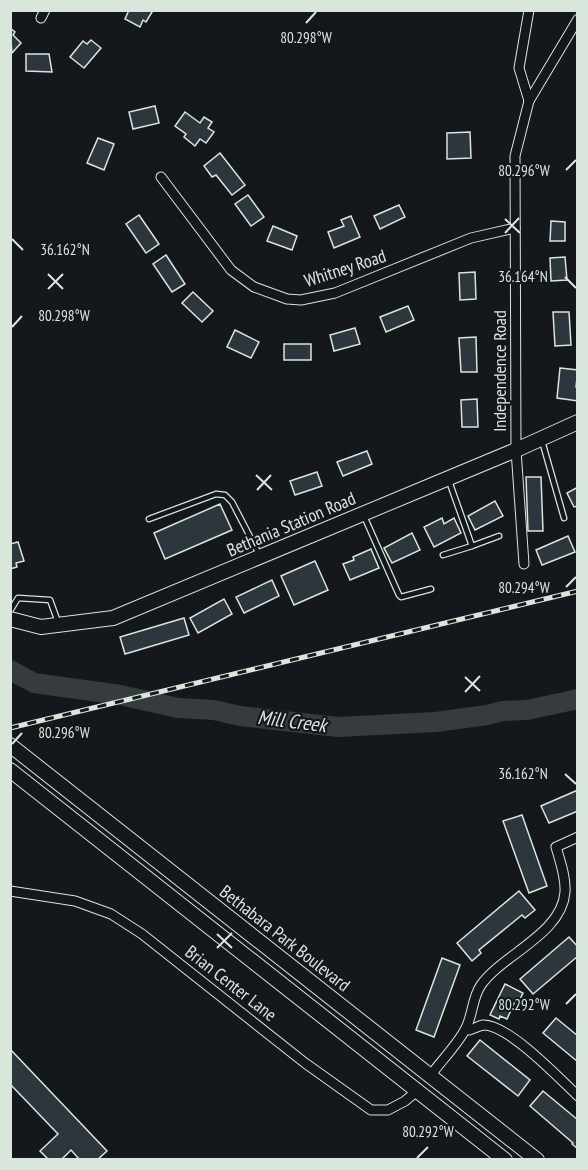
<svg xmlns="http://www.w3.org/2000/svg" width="588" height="1170" font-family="'PT Sans Narrow',sans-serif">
	<rect width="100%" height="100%" fill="#14181c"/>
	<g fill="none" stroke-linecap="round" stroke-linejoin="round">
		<path stroke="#363b3e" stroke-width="20" d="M10,670L34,683L120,695L178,708L214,710L240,716L338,727L436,722L487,715L503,711L527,710L578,699"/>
	</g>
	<g fill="#2c363c" stroke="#d8e6dc" stroke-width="1.5">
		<path d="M129,10H150L152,12L146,22L143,20L140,27L125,19Z"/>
		<path d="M10,28L15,32L13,35L21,43L12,53Z"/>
		<path d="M91,40L101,48L84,68L70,57L83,41L87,44Z"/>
		<path d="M26,54H49L52,72L26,71Z"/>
		<path d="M155,106L159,123L133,129L129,112Z"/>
		<path d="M185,112L200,123L204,117L212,122L208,128L214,132L206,143L200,139L195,146L184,137L186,134L175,126Z"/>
		<path d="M470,132L471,158L447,159V133Z"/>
		<path d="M98,138L114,144L104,170L87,163Z"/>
		<path d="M220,153L245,185L232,195L216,175L212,177L204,166Z"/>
		<path d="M248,195L264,217L251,226L235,204Z"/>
		<path d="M399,205L405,217L380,229L374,216Z"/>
		<path d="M139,215L159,244L146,253L126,224Z"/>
		<path d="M351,216L360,237L334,248L328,232L344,226L341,220Z"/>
		<path d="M551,221L565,222V241H550Z"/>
		<path d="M273,226L297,236L292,250L267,241Z"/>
		<path d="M166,255L185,284L172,292L153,264Z"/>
		<path d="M565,257L567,280L551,281L550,258Z"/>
		<path d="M475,272L476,299L460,300L459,273Z"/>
		<path d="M193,292L213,311L202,322L182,303Z"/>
		<path d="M408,306L414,320L386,332L380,317Z"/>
		<path d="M553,312H569L571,345L555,346Z"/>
		<path d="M355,328L360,344L334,351L330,335Z"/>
		<path d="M235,330L259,342L251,358L227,347Z"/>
		<path d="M476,337L477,372H461L459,338Z"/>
		<rect x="284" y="344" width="27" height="16"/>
		<path d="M560,368L578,370L576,387H578V401L557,398Z"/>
		<path d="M477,399L478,427H462L461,400Z"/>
		<path d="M367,451L372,464L343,476L337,462Z"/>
		<path d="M317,472L322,486L295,495L290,481Z"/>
		<path d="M526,477H541L543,531H528Z"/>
		<path d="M578,487V506L574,507L567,493Z"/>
		<path d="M495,501L503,516L475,530L468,516Z"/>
		<path d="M220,504L232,530L165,559L154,533Z"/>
		<path d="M442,518L444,524L454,518L461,533L434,547L424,527Z"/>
		<path d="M412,533L420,550L392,563L384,548Z"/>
		<path d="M568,536L575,552L542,565L536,550Z"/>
		<path d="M18,542L24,561L16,563L17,567L10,569V544Z"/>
		<path d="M371,549L379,568L350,580L343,564L354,560L353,557Z"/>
		<path d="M315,561L328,590L294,605L281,576Z"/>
		<path d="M272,580L279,596L244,613L236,597Z"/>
		<path d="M224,599L232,614L198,633L190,618Z"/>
		<path d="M184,618L189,635L125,654L120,637Z"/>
		<path d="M578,790V811L549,823L541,806Z"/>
		<path d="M522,815L547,886L529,893L503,821Z"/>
		<path d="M519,891L535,910L525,918L522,915L479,950L481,953L472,961L457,943Z"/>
		<path d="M569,937L578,947V956L533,994L520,979Z"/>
		<path d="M442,958L460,965L434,1037L416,1030Z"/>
		<path d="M505,984L523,993L519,1001L516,999L507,1019L500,1016L499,1019L490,1015Z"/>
		<path d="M556,1018L578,1036V1062L543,1033Z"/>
		<path d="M480,1040L530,1080L518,1096L467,1056Z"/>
		<path d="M10,1049L107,1151L97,1160H80L71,1150L61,1160H49L40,1151L58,1134L10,1084Z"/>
		<path d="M543,1091L578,1120V1149L572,1144L573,1143L530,1106Z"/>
	</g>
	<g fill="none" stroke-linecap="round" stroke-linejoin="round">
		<defs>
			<g id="lane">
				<path d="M542,441L564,518"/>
				<path d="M449,481L472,546L499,536"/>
				<path d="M364,516L399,595L401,597L431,589"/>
				<path d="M149,519L216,494L225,495L232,502L259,554"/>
				<path d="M443,555L472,546"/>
				<path d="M10,611L18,598L50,600L58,622"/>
			</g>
			<g id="street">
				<path d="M529,10L519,68L529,101"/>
				<path d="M41,18L45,10"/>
				<path d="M161,177L231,270L254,287L287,299L301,300L335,293L471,238L515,228"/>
				<path d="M524,564L516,450L515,156L529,101L578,19"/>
				<path d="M10,891L75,901L111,914L142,934L305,1063L371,1110H388L405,1101L418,1090"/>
				<path d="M466,1028L469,1030C474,1029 478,1026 483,1025C508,1024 560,1079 578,1096"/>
				<path d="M430,1076C441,1061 458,1044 466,1028C473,1014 472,998 481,985C503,954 562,934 565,892C566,877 560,861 556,847L578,837"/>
			</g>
			<g id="secondary">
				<path d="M10,619L41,627L113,618L516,450L578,422"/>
				<path d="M10,745L537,1160"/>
				<path d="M10,770L505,1160"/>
			</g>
		</defs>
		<use href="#lane" stroke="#d8e6dc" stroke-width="7"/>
		<use href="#street" stroke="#d8e6dc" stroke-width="11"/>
		<use href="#secondary" stroke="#d8e6dc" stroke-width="16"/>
		<use href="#lane" stroke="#14181c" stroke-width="4.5"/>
		<use href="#street" stroke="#14181c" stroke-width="9"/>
		<use href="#secondary" stroke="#14181c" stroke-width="14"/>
		<defs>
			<path id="rail" d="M10,728L578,591"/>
		</defs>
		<use href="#rail" stroke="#d8e6dc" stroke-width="5"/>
		<use href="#rail" stroke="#14181c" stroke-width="3" stroke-dasharray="9" stroke-linecap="butt"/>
	</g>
	<path fill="none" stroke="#d8e6dc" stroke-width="2" d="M306,23L316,12M566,170L576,160M505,219L520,233M505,233L519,218M12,239L23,250M48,274L63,289M565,277L576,288M48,289L63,274M12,327L22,316M256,475L272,490M257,490L271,475M566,587L576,577M465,677L480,691M465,692L480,676M12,744L22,733M565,774L576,784M217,934L232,948M217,948L232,933M566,1004L576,994M417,1158L428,1147"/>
	<g text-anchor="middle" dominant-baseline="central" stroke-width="4.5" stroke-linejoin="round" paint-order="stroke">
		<g font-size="18" fill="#d8e6dc" stroke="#14181c">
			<text transform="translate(345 268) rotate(-18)">Whitney Road</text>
			<text transform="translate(499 371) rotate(-90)">Independence Road</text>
			<text transform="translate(291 524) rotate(-23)">Bethania Station Road</text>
			<text transform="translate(285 938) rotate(38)">Bethabara Park Boulevard</text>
			<text transform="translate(231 983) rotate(38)">Brian Center Lane</text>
		</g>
		<g font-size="20" font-style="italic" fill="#d8e6dc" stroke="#14181c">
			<text transform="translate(292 721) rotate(7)">Mill Creek</text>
		</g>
	</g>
	<g font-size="15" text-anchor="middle" fill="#d8e6dc" stroke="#14181c" stroke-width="4.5" stroke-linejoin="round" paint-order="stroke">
		<text x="306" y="43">80.298°W</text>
		<text x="524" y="176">80.296°W</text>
		<text x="65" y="255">36.162°N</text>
		<text x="523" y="282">36.164°N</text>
		<text x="64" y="321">80.298°W</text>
		<text x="524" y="593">80.294°W</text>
		<text x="64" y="738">80.296°W</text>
		<text x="523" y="779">36.162°N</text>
		<text x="524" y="1010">80.292°W</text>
		<text x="428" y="1137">80.292°W</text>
	</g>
	<rect width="588" height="1170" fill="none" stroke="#d8e6dc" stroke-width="24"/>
</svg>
